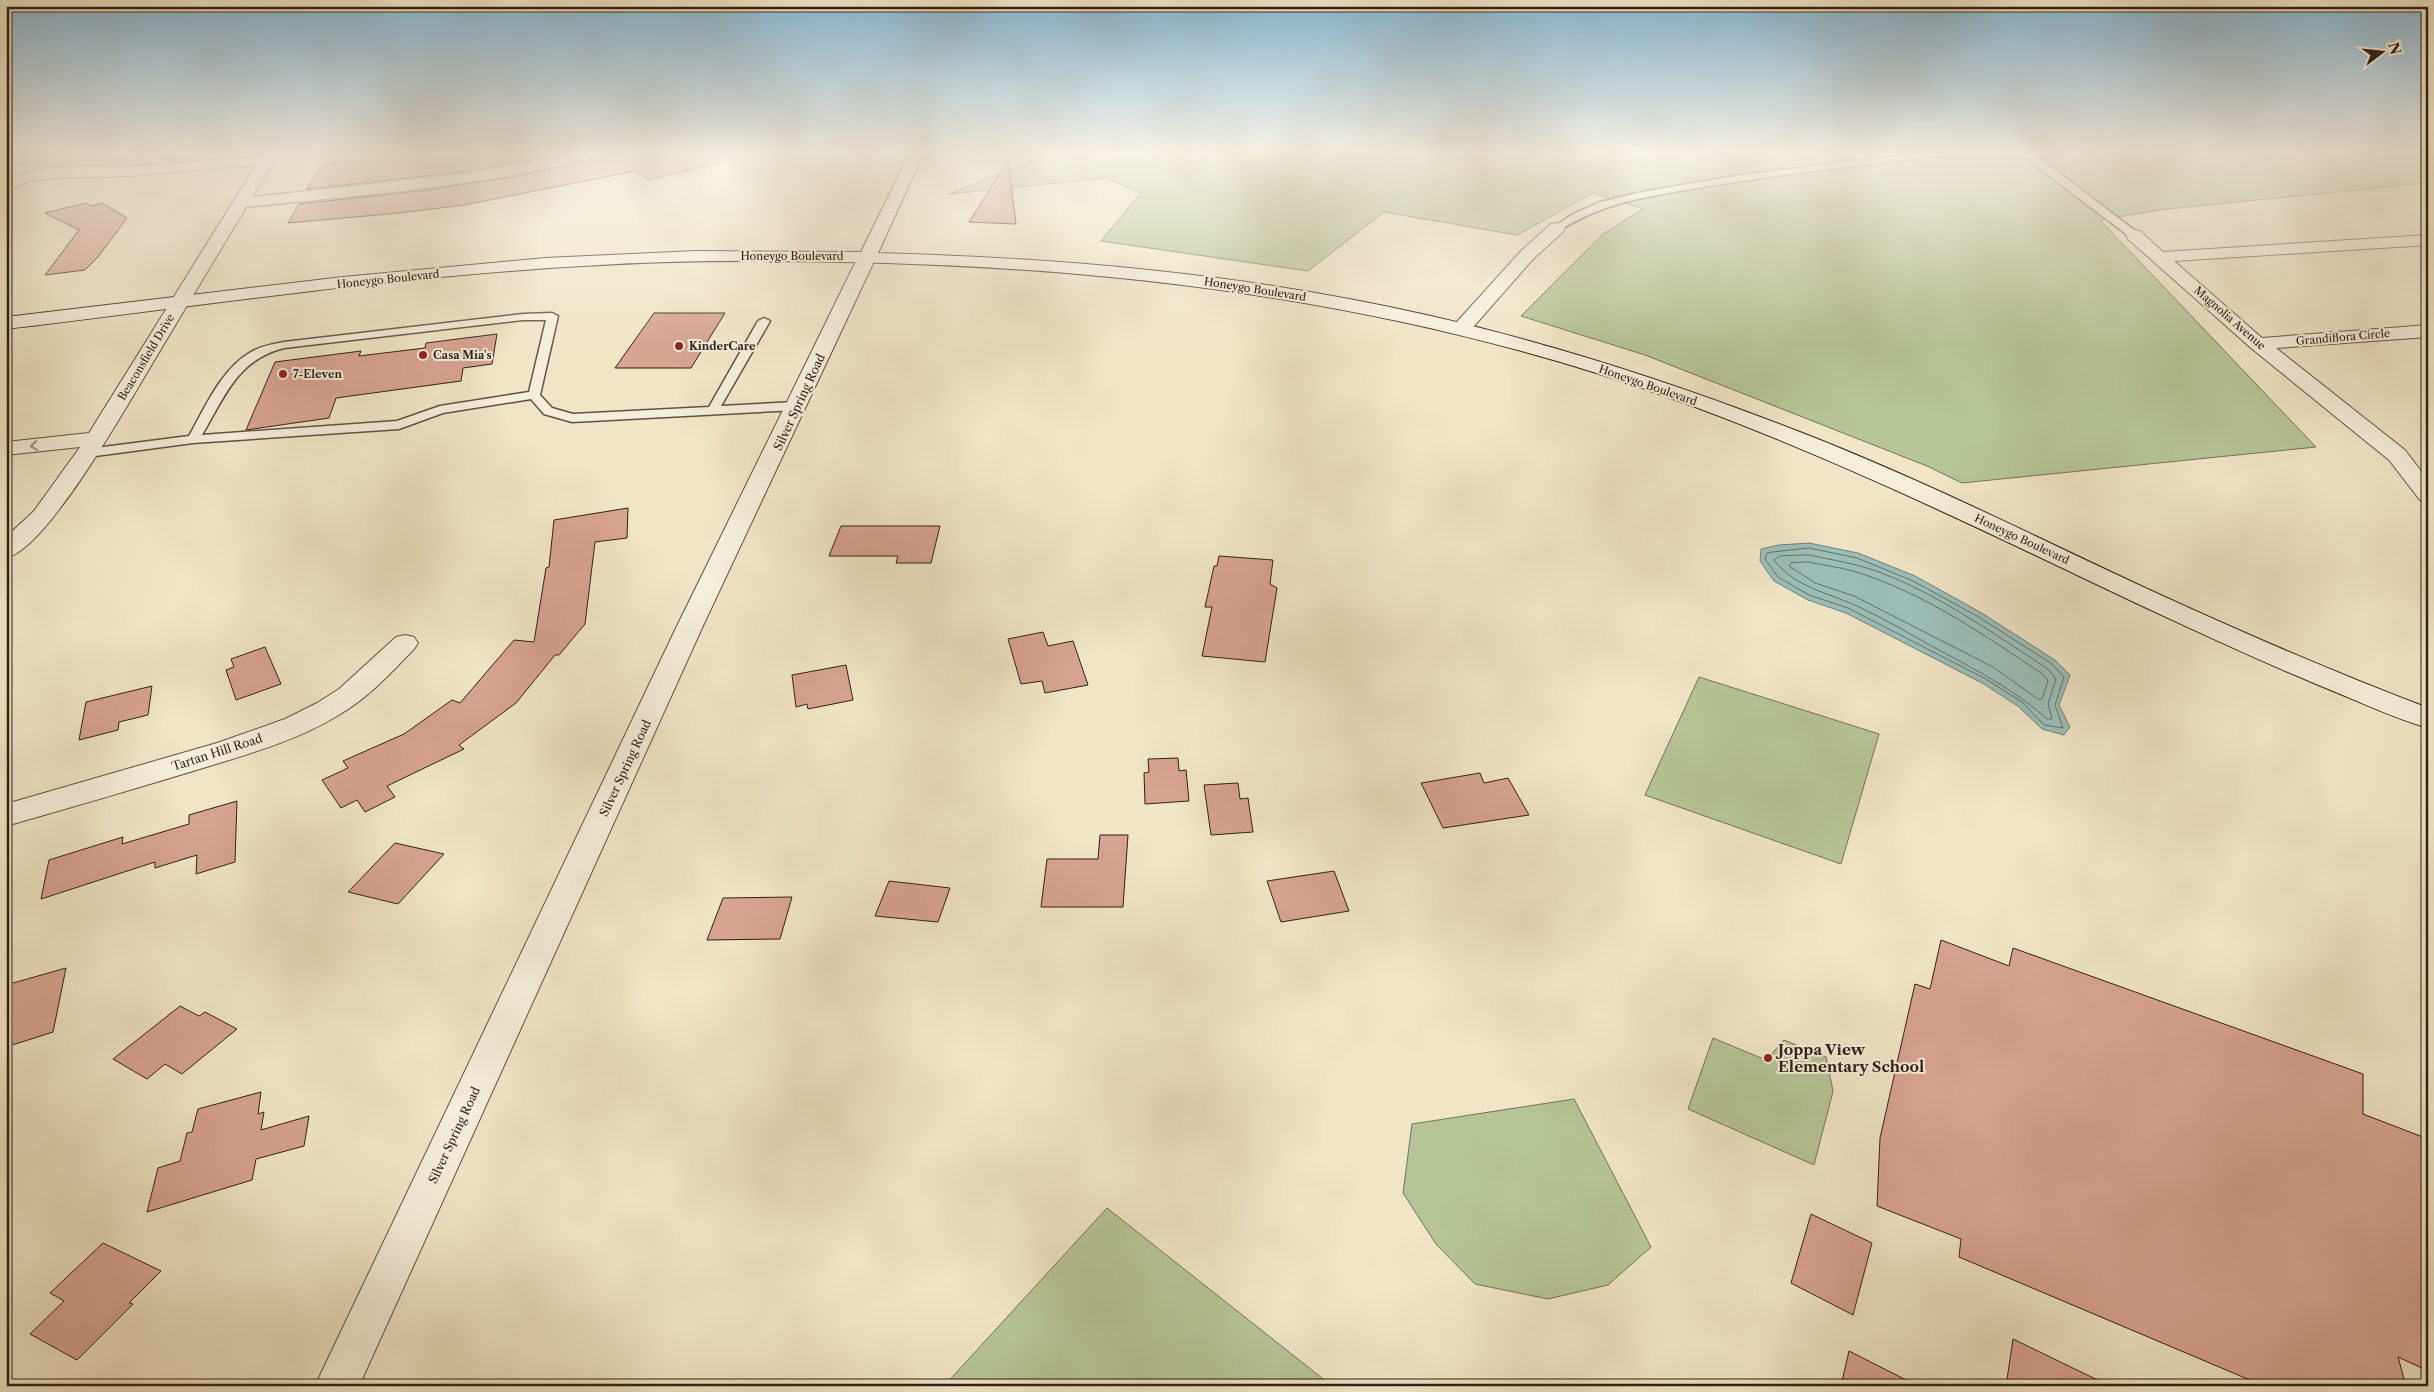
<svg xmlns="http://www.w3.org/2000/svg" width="2434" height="1392" font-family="'Libre Caslon Text',serif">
	<rect width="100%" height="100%" fill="#f0e5c7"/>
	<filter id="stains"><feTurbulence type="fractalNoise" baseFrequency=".004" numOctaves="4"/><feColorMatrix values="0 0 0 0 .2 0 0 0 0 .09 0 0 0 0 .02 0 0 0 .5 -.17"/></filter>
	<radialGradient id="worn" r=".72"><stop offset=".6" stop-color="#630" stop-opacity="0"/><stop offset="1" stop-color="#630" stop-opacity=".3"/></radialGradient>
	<g fill="#b6c598" stroke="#727356">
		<path d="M6,152H249L246,157C166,163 86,171 6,163Z"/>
		<path d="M1062,152H2428V183L2158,210L2100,220L2316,447L1962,483L1927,466L1645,355L1521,316L1603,234L1643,209L1593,193L1517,235L1384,212L1308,271L1101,241L1141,193L1106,178L949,194L1048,154Z"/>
		<path d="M1699,677L1879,734L1841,864L1645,795Z"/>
		<path d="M1713,1038L1766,1060L1784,1040L1826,1057L1833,1091L1814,1165L1688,1109Z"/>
		<path d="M1574,1099L1651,1247L1608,1285L1548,1299L1475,1284L1436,1244L1403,1193L1412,1124Z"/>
		<path d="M1107,1208L1332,1386H944Z"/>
	</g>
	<path fill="#9bbfb9" stroke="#708077" d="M1809,543L1858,553L1915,576L1980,612L2055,660L2070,675L2059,705L2070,727L2064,735L2042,729L2019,707L1984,684L1846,613L1808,600L1774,581L1760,561L1761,549L1779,545Z"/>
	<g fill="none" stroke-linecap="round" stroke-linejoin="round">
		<g stroke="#657067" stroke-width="1">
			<path d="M1809,548L1857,558L1913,581L1977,616L2052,664L2064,677L2055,705L2063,728L2044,725L2022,702L1986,679L1848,608L1809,595L1778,577L1765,559L1767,553Z"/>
			<path d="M1809,555C1833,560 1857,564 1879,572C1940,595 1994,634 2048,669L2056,679L2048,704L2052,719H2047C2014,689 1976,670 1937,649C1913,636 1889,621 1863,609C1832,593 1796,589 1774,560L1780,556Z"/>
			<path d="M1808,562C1823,565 1838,567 1853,571C1923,592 1984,635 2044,675L2048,681L2042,699H2038L1993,667L1854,596L1815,583L1789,566L1791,563Z"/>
		</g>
	</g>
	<g fill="#d7a393" stroke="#2f2115">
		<path d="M484,152H574L468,171L307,189L321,165L400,158L398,163Z"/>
		<path d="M611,152H717L719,163L648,180L636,171L464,205L399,213L288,223L299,204L428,190L518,176L607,157Z"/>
		<path d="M1008,161L1016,224L969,222Z"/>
		<path d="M86,203L92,206L102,203L127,218L98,257L85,270L45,275L79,230L45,213Z"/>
		<path d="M654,313H725L691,368H615Z"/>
		<path d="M497,334L492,364L463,368L461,381L336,398L329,418L246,430L275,362L361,351L359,356L425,348L426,343Z"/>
		<path d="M628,508L627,538L595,542L585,624L559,655H555L516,703L459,745L464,749L387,786L395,797L365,812L357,800L341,808L322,780L348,768L343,761L404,734L452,700L460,703L514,640L534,642L546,568L549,567L554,520Z"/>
		<path d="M841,526H940L931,563H896L898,556H829Z"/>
		<path d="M1219,556L1273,560L1270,584L1277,588L1265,662L1202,656L1212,607H1205L1214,566H1217Z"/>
		<path d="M1043,632L1048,646L1073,641L1088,685L1045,693L1042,681L1021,684L1008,639Z"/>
		<path d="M265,647L281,684L236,700L226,670L234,667L231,659Z"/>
		<path d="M846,665L853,700L808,709L807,704L796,707L792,675Z"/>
		<path d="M152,686L148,715L119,722L118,730L79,740L86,702Z"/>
		<path d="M1178,758L1179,771L1186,770L1189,801L1145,804L1144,773L1149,772L1148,759Z"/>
		<path d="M1480,773L1484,783L1508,778L1529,815L1443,828L1421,783Z"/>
		<path d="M1238,783L1240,799L1248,798L1253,832L1211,835L1204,785Z"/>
		<path d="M237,801L235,862L196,874L197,855L155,868V862L41,899L49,860L123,837L122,844L189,824V815Z"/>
		<path d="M1100,835H1128L1123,907H1041L1047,859H1098Z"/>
		<path d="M395,843L444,854L398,904L348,892Z"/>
		<path d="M1334,871L1349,911L1281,922L1267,881Z"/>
		<path d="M889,881L950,888L938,922L875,916Z"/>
		<path d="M792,897L780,939L707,940L723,898Z"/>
		<path d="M1941,940L2009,966L2013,948L2363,1074V1114L2428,1139V1371L2398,1357L2406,1386H2264L1959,1257L1961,1239L1877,1206L1880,1138L1915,984L1930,989Z"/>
		<path d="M66,968L53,1032L6,1047V985Z"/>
		<path d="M180,1006L199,1016L205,1012L237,1029L182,1074L165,1064L147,1079L113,1059Z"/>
		<path d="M261,1092L258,1114L264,1112L261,1130L309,1116L304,1146L256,1159L252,1180L147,1212L158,1168L180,1161L187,1133L192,1132L198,1109Z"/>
		<path d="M1811,1214L1872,1243L1853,1315L1791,1283Z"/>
		<path d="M103,1243L161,1271L129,1303L133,1304L77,1360L30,1334L64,1301L50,1293Z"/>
		<path d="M2013,1339L2110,1386H2006Z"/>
		<path d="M1849,1351L1918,1386H1841Z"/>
	</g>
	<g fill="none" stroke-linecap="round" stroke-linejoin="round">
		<defs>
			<g id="service">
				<path d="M1929,152H1952L1948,155C1867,165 1785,173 1704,187C1651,196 1607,201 1560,230L1552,228L1573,214L1600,202L1642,192L1740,175Z"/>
				<path d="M2018,152H2028L2037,156L2138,233V237H2130Z"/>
				<path d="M552,313L558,316L540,395L552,408L573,414L709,407L758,321L764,318L770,321L721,406L797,402L803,406L797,410L572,422L544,414L531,399L443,413L399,429L193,443L88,457L82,453L88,449L189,436C205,408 221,369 251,352C261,346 273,344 284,342L523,314ZM523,320H546L529,392L440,406L397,421L202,435C225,396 237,360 284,348Z"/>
			</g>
			<g id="minor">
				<path d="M265,152H279L252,197L468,173L583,152H609L607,155C489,185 367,195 246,207C217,256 187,305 158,354C133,395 49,548 6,558V537L34,511L80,447L6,455V442L89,433L256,165L133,176L60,178L28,181L6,191V180C43,162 91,168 132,166C175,165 219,159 262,156Z"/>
				<path d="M1557,223L1563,224L1565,228L1563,232L1533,259L1468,333H1454L1452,329L1454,325L1521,251L1551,224Z"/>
				<path d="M2134,230L2140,231L2163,252L2428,235V245L2174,261L2262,338L2428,325V337L2276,348L2405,450L2428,480V502L2420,500L2389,460L2251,348L2128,239L2126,235L2128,231Z"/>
				<path d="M867,252L873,253L876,257L702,628L359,1386H315L676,628L858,257L861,253Z"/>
				<path d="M405,635L414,637L418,643L414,649C391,673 367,699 337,716C296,741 248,754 203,768C138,788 72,807 6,826V804L217,743L285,719L317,703L339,689L396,637Z"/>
			</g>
			<path id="secondary" d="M910,152H924L878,253C1063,258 1249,274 1431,316C1558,345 1683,386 1805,434C1920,479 2030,534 2141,586C2236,630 2331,671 2428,708V728C2400,720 2373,708 2345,696C2275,668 2207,636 2138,604C1982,530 1828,454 1665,396C1414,307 1151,271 885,263C785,260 684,259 583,266C390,277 198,306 6,329V317L343,277L545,258L696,251L861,252Z"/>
		</defs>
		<use href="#service" stroke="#5f5242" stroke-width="3"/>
		<use href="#minor" stroke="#5f5242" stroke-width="2"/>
		<use href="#secondary" stroke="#2f2115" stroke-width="2"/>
		<use href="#service" fill="#f5eedb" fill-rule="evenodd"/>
		<use href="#minor" fill="#f5eedb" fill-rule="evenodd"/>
		<use href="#secondary" fill="#f5eedb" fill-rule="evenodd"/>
	</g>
	<defs><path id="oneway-chevron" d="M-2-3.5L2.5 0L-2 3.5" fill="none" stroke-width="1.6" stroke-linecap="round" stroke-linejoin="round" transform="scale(1.25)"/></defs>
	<use stroke="#9c9282" href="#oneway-chevron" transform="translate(34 446) rotate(172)"/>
	<linearGradient id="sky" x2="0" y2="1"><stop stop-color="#89b8d5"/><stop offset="0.44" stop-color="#f8f3e6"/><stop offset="1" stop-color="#f8f3e6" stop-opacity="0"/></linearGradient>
	<rect width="2434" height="347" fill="url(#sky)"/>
	<g fill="#8f2418" stroke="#f5eedb" stroke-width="2">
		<circle cx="679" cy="346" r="5"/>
		<circle cx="423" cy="355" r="5"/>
		<circle cx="283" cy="374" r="5"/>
		<circle cx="1768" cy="1058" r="5"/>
	</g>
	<g text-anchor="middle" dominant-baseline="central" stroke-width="4" stroke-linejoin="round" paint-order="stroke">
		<g font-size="11" fill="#2f2115" stroke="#f5eedb">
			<text x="792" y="256">Honeygo Boulevard</text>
			<text transform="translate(388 279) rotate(-6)">Honeygo Boulevard</text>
			<text transform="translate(1255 289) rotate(9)">Honeygo Boulevard</text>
			<text transform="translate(2230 318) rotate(41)">Magnolia Avenue</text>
			<text transform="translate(2343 337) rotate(-5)">Grandiflora Circle</text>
			<text transform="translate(146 357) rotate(-59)">Beaconsfield Drive</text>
			<text transform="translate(1648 385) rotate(19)">Honeygo Boulevard</text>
			<text transform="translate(2022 539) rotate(25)">Honeygo Boulevard</text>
		</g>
		<g font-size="11" font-weight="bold" fill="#2f2115" stroke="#f5eedb" text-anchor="start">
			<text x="689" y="346">KinderCare</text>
			<text x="433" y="355">Casa Mia's</text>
			<text x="293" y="374">7-Eleven</text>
		</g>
		<g font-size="12" fill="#2f2115" stroke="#f5eedb">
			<text transform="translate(799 402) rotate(-65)">Silver Spring Road</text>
			<text transform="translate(217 752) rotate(-18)">Tartan Hill Road</text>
			<text transform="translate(625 768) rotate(-65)">Silver Spring Road</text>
			<text transform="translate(454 1135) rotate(-65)">Silver Spring Road</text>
		</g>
		<g font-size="15" font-weight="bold" fill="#2f2115" stroke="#f5eedb" text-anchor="start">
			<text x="1778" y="1049">Joppa View<tspan x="1778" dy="17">Elementary School</tspan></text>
		</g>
	</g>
	<rect width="2434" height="1392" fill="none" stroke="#f0e5c7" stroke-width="25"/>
	<rect x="8" y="8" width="2419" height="1377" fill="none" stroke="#2f2115" stroke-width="2.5"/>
	<rect x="12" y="12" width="2409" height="1367" fill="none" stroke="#2f2115"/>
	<g transform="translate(2382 52) rotate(74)" stroke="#f5eedb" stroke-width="4" paint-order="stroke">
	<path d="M0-4L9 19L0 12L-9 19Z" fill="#2f2115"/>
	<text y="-8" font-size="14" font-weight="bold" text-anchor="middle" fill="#2f2115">N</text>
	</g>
	<rect width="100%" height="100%" filter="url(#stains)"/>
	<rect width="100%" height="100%" fill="url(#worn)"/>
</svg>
